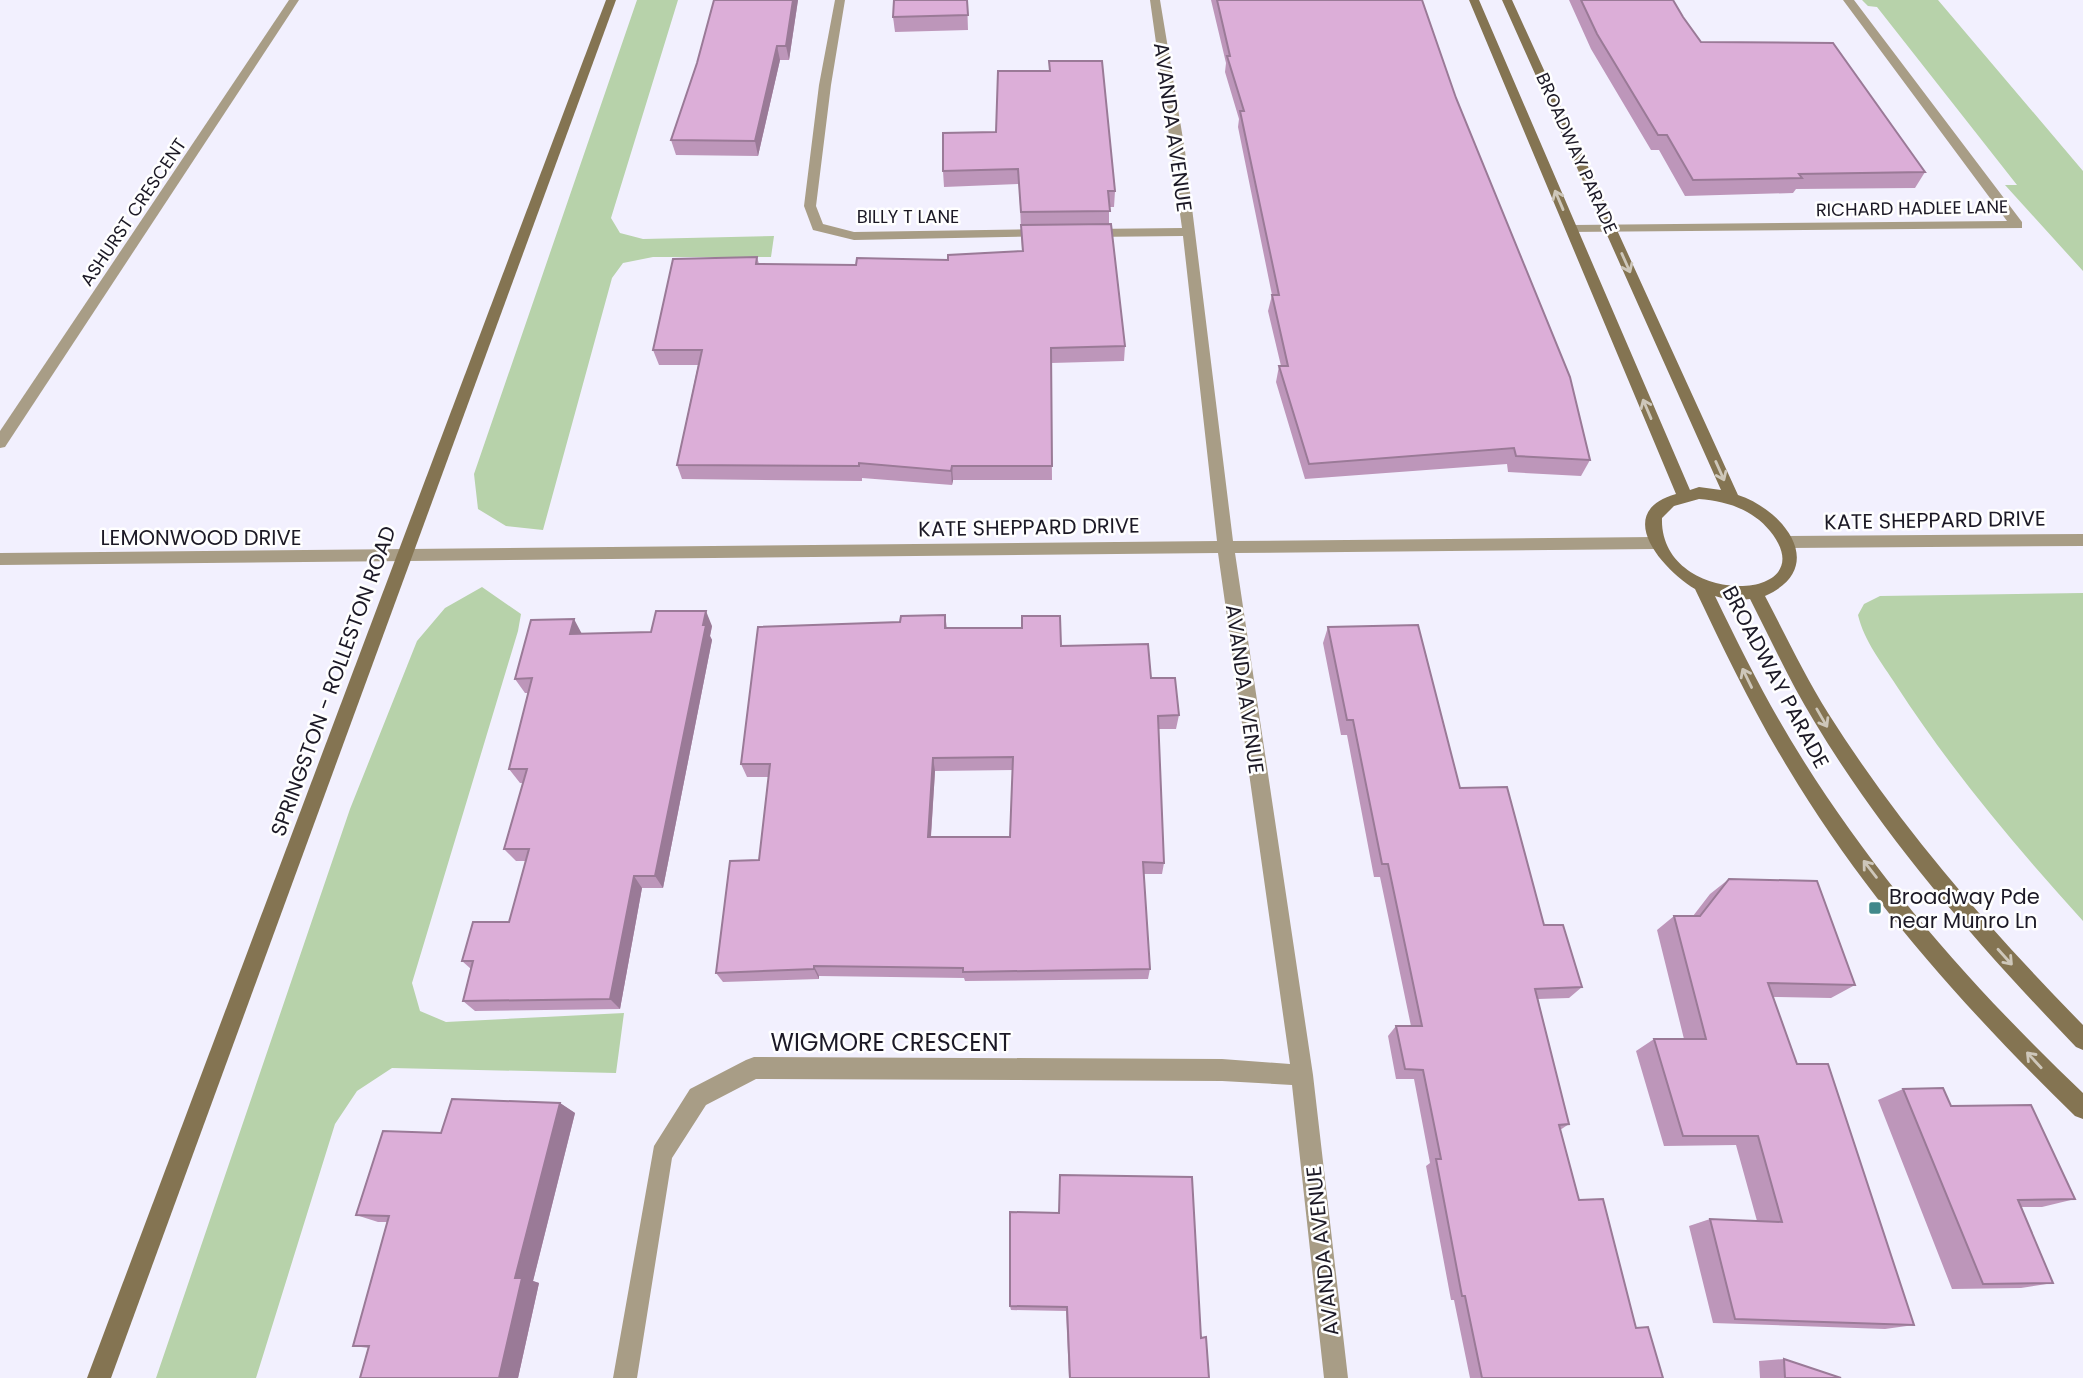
<svg xmlns="http://www.w3.org/2000/svg" width="2083" height="1378" font-family="Poppins,sans-serif">
	<rect width="100%" height="100%" fill="#f2f0fe"/>
	<g fill="#b7d2aa">
		<path d="M637,0H678L611,218L620,233L643,239L774,236L771,257H653L623,263L612,278L543,530L506,526L478,509L474,474Z"/>
		<path d="M1862,0H1938L2083,171V271L2005,185H2017L1877,7L1868,6Z"/>
		<path d="M482,587L521,614L518,631L412,983L420,1011L446,1022L624,1013L616,1073L392,1068L357,1091L335,1124L256,1378H156L350,809L417,641L445,608Z"/>
		<path d="M2083,593V921C2015,846 1951,770 1896,685C1882,663 1864,641 1858,615L1864,604L1880,596Z"/>
	</g>
	<g fill="none" stroke-linecap="round" stroke-linejoin="round">
		<g fill="#a89d86" fill-rule="evenodd">
			<path d="M289,0H299L5,447L0,448V431Z"/>
			<path d="M835,0H845L831,85L816,206L823,224L854,232L1045,229L1050,230V236L854,240L813,230L804,206L819,85Z"/>
			<path d="M1150,0H1160L1185,151L1233,541L1655,537L1663,543L1655,549L1235,553L1313,1075L1348,1378H1324L1292,1085L1222,1081L756,1079L706,1105L672,1158L637,1378H613L654,1146L690,1089L746,1060L754,1057L1222,1059L1290,1064L1218,553L0,565V553L1217,541L1183,236L1090,237L1083,233L1090,229L1182,228Z"/>
			<path d="M1843,0H1854L2022,222V228L1567,232V226L1572,225L2007,221Z"/>
			<path d="M2083,534V546L1787,548L1779,542L1787,536Z"/>
		</g>
		<g fill="#847452" fill-rule="evenodd">
			<path d="M606,0H616L111,1378H87Z"/>
			<path d="M1469,0H1479L1690,490L1699,487L1721,490L1502,0H1512L1738,495C1786,511 1828,568 1765,596C1786,636 1805,676 1828,713C1900,827 1989,929 2083,1025V1050L2076,1047C1980,947 1886,841 1814,721C1790,682 1771,640 1750,599L1732,601L1715,596C1742,652 1770,708 1803,760C1880,883 1978,993 2083,1093V1119L2075,1116C1968,1012 1865,897 1788,768C1753,711 1724,650 1695,589C1662,569 1612,512 1676,494ZM1699,499C1726,501 1752,509 1770,531C1829,604 1659,609 1662,518L1674,506Z"/>
		</g>
	</g>
	<g fill="#bd96ba" fill-rule="evenodd">
		<path d="M714,0H798L789,60H780L758,156L676,155L671,140L697,63Z"/>
		<path d="M967,0L968,30L895,32L893,17Z"/>
		<path d="M1211,0H1422L1456,98L1590,460L1581,476L1508,472L1507,464L1305,479L1276,382L1279,366H1281L1268,311L1272,295L1238,127L1239,119L1225,72L1226,63Z"/>
		<path d="M1569,0H1673L1683,17L1701,42L1925,172L1915,188L1796,189L1793,193L1685,196L1659,150H1651L1591,49Z"/>
		<path d="M1049,61L1115,191L1114,207H1109V224L1125,346L1124,361L1051,363L1052,480H953L952,485L862,478V481L682,479L677,465L698,365H659L653,350L757,257L759,264L856,265L948,260L1022,251L1019,184L944,187L943,171L996,132L1049,71Z"/>
		<path d="M945,615L947,628L1061,646L1151,678L1179,715L1176,729H1158L1164,863L1162,874H1144L1150,969L1148,979L965,981L964,978L819,976V979L723,982L716,973L759,860L769,777H747L741,764L900,622ZM1013,770L1010,837H931L935,771Z"/>
		<path d="M712,626L710,636L712,640L663,888H642L620,1009L475,1011L463,1001L471,969L462,961L509,922L526,861H516L504,849L523,783H520L509,769L528,693H525L515,679L582,634L651,632Z"/>
		<path d="M1328,627L1460,788L1582,987L1569,998L1538,999L1569,1124L1560,1130L1579,1200L1636,1328L1663,1378H1470L1454,1300H1451L1426,1166L1430,1163L1414,1079H1396L1388,1036L1396,1026H1411L1380,877H1374L1347,735H1341L1323,643Z"/>
		<path d="M1729,879L1855,985L1831,998L1773,997L1797,1064L1914,1325L1885,1329L1713,1323L1689,1226L1710,1219L1757,1221L1736,1145L1664,1146L1636,1051L1654,1039H1684L1657,930L1674,916H1693L1710,894Z"/>
		<path d="M1903,1089L1951,1106L2075,1199L2042,1207H2021L2053,1283L2021,1288L1952,1289L1878,1100Z"/>
		<path d="M560,1103L575,1113L533,1281L539,1283L518,1378H360L369,1348L353,1346L387,1222H378L356,1215L441,1133Z"/>
		<path d="M1059,1213L1201,1338L1209,1378H1069L1066,1311L1011,1310L1010,1306Z"/>
		<path d="M1784,1359L1841,1378H1760L1759,1361Z"/>
	</g>
	<g fill="#9a7a97">
		<path d="M793,0H798L789,60L786,46Z"/>
		<path d="M777,46L780,60L758,156L755,141Z"/>
		<path d="M952,466L953,480L952,485L951,471Z"/>
		<path d="M706,611L712,626L710,636L712,640L663,888L655,876Z"/>
		<path d="M574,619L582,634H570Z"/>
		<path d="M933,758L935,771L930,849L928,837Z"/>
		<path d="M634,876L642,888L620,1009L610,999Z"/>
		<path d="M814,966L819,976V979L814,969Z"/>
		<path d="M560,1103L575,1113L533,1281L539,1283L518,1378H499L515,1278Z"/>
	</g>
	<g fill="#dcaed8" stroke="#9a7a97" stroke-width="2" fill-rule="evenodd">
		<path d="M714,0H793L786,46H777L755,141L671,140L697,63Z"/>
		<path d="M894,0H967L968,15L893,17Z"/>
		<path d="M1217,0H1422L1456,98L1570,377L1590,460L1516,456L1514,448L1309,464L1279,366H1288L1272,295H1279L1240,111H1244L1227,56H1230Z"/>
		<path d="M1581,0H1673L1683,17L1701,42L1833,43L1925,172L1799,174L1802,178L1693,180L1667,135H1658L1597,34Z"/>
		<path d="M1049,61H1102L1115,191H1108L1110,211L1021,212L1018,169L943,171V133L996,132L998,71H1050Z"/>
		<path d="M1111,224L1125,346L1051,348L1052,466H952L951,471L859,463V466L677,465L702,350H653L673,259L757,257L756,264L856,265L857,258L948,260V255L1023,251L1021,225Z"/>
		<path d="M656,611H706L703,625H706L655,876H634L610,999L463,1001L473,961H462L473,922H509L529,849H504L527,769H509L532,678L515,679L531,620L574,619L570,634L651,632Z"/>
		<path d="M945,615V628H1022V616H1060L1061,646L1148,644L1151,678H1175L1179,715L1158,716L1164,863L1143,862L1150,969L963,972V968L814,966V969L716,973L730,861L759,860L770,764H741L758,627L900,622L901,616ZM1013,757L1010,837H928L933,758Z"/>
		<path d="M1418,625L1460,788L1507,787L1544,925H1563L1582,987L1535,989L1569,1124L1559,1125L1579,1200L1603,1199L1636,1328L1648,1327L1663,1378H1482L1465,1296H1462L1436,1159H1441L1423,1070L1405,1069L1396,1026H1422L1388,864H1382L1353,720H1347L1328,627Z"/>
		<path d="M1729,879L1817,881L1855,985L1768,983L1797,1064H1828L1914,1325L1735,1319L1710,1219L1782,1222L1758,1136H1683L1654,1039H1706L1674,916H1700Z"/>
		<path d="M1943,1088L1951,1106L2031,1105L2075,1199L2018,1200L2053,1283L1983,1284L1903,1089Z"/>
		<path d="M452,1099L560,1103L515,1278H522L499,1378H360L369,1346H353L389,1216L356,1215L383,1131L441,1133Z"/>
		<path d="M1060,1175L1192,1177L1201,1338L1206,1337L1209,1378H1070L1067,1307L1010,1306V1212L1059,1213Z"/>
		<path d="M1784,1359L1841,1378H1785Z"/>
	</g>
	<defs><path id="oneway-shaft" d="M-6 0H5M1.5-3L5.5 0L1.5 3" fill="none" stroke-width="1.6" stroke-linecap="round" stroke-linejoin="round" transform="scale(1.75)"/></defs>
	<g stroke="#cec7ba">
		<use href="#oneway-shaft" transform="translate(1559 200) rotate(-113)"/>
		<use href="#oneway-shaft" transform="translate(1626 263) rotate(66)"/>
		<use href="#oneway-shaft" transform="translate(1647 409) rotate(-113)"/>
		<use href="#oneway-shaft" transform="translate(1720 471) rotate(66)"/>
		<use href="#oneway-shaft" transform="translate(1747 678) rotate(-116)"/>
		<use href="#oneway-shaft" transform="translate(1822 718) rotate(60)"/>
		<use href="#oneway-shaft" transform="translate(1870 869) rotate(-128)"/>
		<use href="#oneway-shaft" transform="translate(2005 957) rotate(48)"/>
		<use href="#oneway-shaft" transform="translate(2034 1060) rotate(-133)"/>
	</g>
	<rect fill="#41898b" stroke="#fff" stroke-width="2.5" x="1868" y="901" width="14" height="14" rx="3.5"/>
	<g text-anchor="middle" dominant-baseline="central" stroke-width="5" stroke-linejoin="round" paint-order="stroke">
		<g font-size="18" fill="#1c1926" stroke="#fff">
			<text transform="translate(1577 153) rotate(66)">BROADWAY PARADE</text>
			<text transform="translate(1912 208) rotate(-1)">RICHARD HADLEE LANE</text>
			<text transform="translate(133 212) rotate(-56)">ASHURST CRESCENT</text>
			<text x="908" y="216">BILLY T LANE</text>
		</g>
		<g font-size="21" fill="#1c1926" stroke="#fff">
			<text transform="translate(1173 127) rotate(82)">AVANDA AVENUE</text>
			<text transform="translate(1935 520) rotate(-1)">KATE SHEPPARD DRIVE</text>
			<text transform="translate(1029 527) rotate(-1)">KATE SHEPPARD DRIVE</text>
			<text x="201" y="537">LEMONWOOD DRIVE</text>
			<text transform="translate(1776 677) rotate(62)">BROADWAY PARADE</text>
			<text transform="translate(333 681) rotate(-70)">SPRINGSTON - ROLLESTON ROAD</text>
			<text transform="translate(1245 689) rotate(82)">AVANDA AVENUE</text>
			<text transform="translate(1322 1251) rotate(-96)">AVANDA AVENUE</text>
		</g>
		<g font-size="21" fill="#1c1926" stroke="#fff" text-anchor="start">
			<text x="1889" y="896">Broadway Pde<tspan x="1889" dy="24">near Munro Ln</tspan></text>
		</g>
		<g font-size="24" fill="#1c1926" stroke="#fff">
			<text x="891" y="1042">WIGMORE CRESCENT</text>
		</g>
	</g>
</svg>
